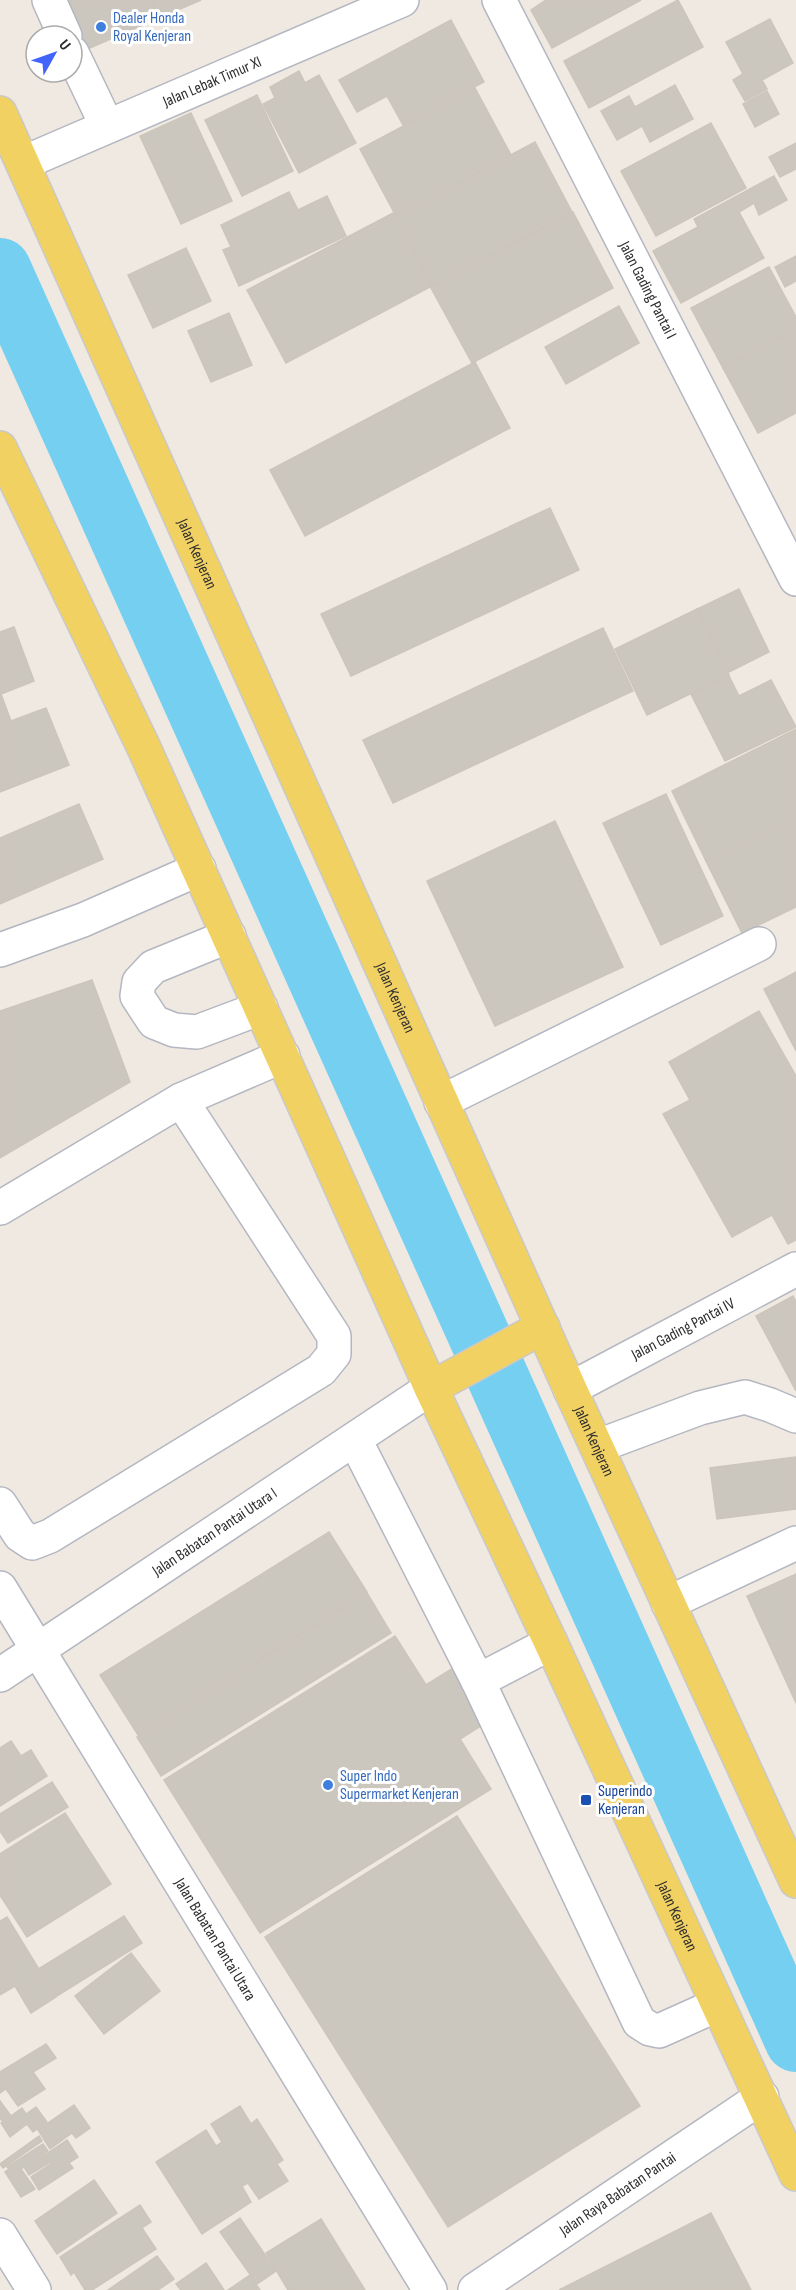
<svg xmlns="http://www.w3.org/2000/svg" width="796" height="2290" font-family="'Sofia Sans Condensed',sans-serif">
	<rect width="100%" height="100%" fill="#efe9e1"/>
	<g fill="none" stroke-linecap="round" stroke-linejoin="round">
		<path stroke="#75cff0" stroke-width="62" d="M0,269L796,2041"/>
	</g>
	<g fill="#cbc7bf" stroke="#cbc5ba" stroke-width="1.5">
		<path d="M52,0H151L159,18L76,54Z"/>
		<path d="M151,0H201L159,18Z"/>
		<path d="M546,0H641L552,48L531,10Z"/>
		<path d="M678,0L703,47L589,108L564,61Z"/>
		<path d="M770,19L793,63L762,80L767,89L745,101L733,80L743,74L726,42Z"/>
		<path d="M451,20L484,82L403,125L387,96L357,112L339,80Z"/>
		<path d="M299,71L305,83L319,75L356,143L299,173L263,104L275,98L270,87Z"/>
		<path d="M675,85L693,119L650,142L642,126L617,140L601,111L629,96L635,107Z"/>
		<path d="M475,88L511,155L396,216L360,149Z"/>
		<path d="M767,91L779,114L755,127L743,104Z"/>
		<path d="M257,95L293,171L242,196L205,120Z"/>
		<path d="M191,113L232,201L181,224L140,136Z"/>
		<path d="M711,123L746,188L656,236L621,171Z"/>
		<path d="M535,142L572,212L433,286L396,216Z"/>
		<path d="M796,143V169L780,177L769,157Z"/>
		<path d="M774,176L787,200L759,215L754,203L739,212L764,258L681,303L653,251L698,227L694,219Z"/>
		<path d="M289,192L298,210L327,196L346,236L239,286L223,250L231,247L221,225Z"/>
		<path d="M573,212L613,288L472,363L431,288Z"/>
		<path d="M393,213L432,286L286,363L247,290Z"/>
		<path d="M186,248L211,301L153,328L128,275Z"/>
		<path d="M796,256V281L785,287L775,267Z"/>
		<path d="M769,267L796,317V329L723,368L691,308Z"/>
		<path d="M619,306L639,343L566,384L545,347Z"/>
		<path d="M229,313L252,365L211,382L188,331Z"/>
		<path d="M796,329V413L758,433L723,368Z"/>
		<path d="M475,362L510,428L305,536L270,470Z"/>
		<path d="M550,508L579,570L351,676L321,614Z"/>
		<path d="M739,589L769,652L729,672L697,609Z"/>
		<path d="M697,609L729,675L647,715L615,649Z"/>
		<path d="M14,627L34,681L1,694L11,721L46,708L69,765L0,792V632Z"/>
		<path d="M603,628L633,691L393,803L363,740Z"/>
		<path d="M729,676L739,696L771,680L796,727L725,761L691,694Z"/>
		<path d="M796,729V817L706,861L672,791Z"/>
		<path d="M666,794L723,916L661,945L603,823Z"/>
		<path d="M79,804L103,859L0,904V838Z"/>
		<path d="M796,817V907L742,933L706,861Z"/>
		<path d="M555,821L623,967L495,1026L427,881Z"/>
		<path d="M796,972V1051L764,989Z"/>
		<path d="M92,980L130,1082L0,1158V1011Z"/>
		<path d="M759,1011L796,1076V1240L788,1244L772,1215L732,1237L663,1114L690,1100L669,1062Z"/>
		<path d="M793,1296L796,1302V1391L756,1316Z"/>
		<path d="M796,1457V1509L717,1519L710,1468Z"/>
		<path d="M329,1532L367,1592L138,1735L100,1675Z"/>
		<path d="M796,1574V1703L747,1596Z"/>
		<path d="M367,1593L391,1633L161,1776L137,1737Z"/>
		<path d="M395,1636L426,1685L453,1668L487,1722L460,1739L491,1789L260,1933L164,1780Z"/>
		<path d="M11,1741L21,1756L31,1750L47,1776L0,1806V1748Z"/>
		<path d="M52,1782L68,1807L8,1843L0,1831V1814Z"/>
		<path d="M65,1813L111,1884L27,1937L0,1895V1854Z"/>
		<path d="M457,1816L640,2106L448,2227L265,1937Z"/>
		<path d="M124,1916L142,1943L57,1996L40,1968Z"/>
		<path d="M7,1917L56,1997L31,2013L15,1986L0,1995V1921Z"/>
		<path d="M131,1953L160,1991L104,2034L75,1996Z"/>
		<path d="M46,2044L56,2058L33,2072L45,2089L18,2106L6,2089L0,2093V2072Z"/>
		<path d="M0,2101L11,2116L22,2108L26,2114L36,2107L47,2122L33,2132L27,2124L10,2137L1,2123L3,2122L0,2118Z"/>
		<path d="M74,2105L90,2128L76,2138L72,2133L50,2149L38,2130Z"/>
		<path d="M240,2106L251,2124L257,2119L283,2160L277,2164L288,2181L259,2199L248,2183L242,2186L251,2202L202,2234L156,2162L206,2130L216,2146L222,2142L211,2124Z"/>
		<path d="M39,2136L42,2141L3,2168L0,2164Z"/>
		<path d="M67,2140L78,2157L69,2163L73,2168L39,2190L31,2177L51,2164L45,2155Z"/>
		<path d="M43,2144L48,2151L43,2154L49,2163L29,2175L24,2167L21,2169L35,2189L21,2197L5,2172L9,2169L7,2167Z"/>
		<path d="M94,2180L117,2213L57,2254L35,2221Z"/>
		<path d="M140,2205L151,2222L142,2228L156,2249L92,2290H85L74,2272L71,2275L60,2257Z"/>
		<path d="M711,2213L751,2290H559Z"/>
		<path d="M240,2218L276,2271L257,2284L220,2232Z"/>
		<path d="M321,2219L365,2290H288L266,2253Z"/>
		<path d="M157,2256L174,2279L158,2290H108Z"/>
		<path d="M206,2263L224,2290H181L176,2284Z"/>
		<path d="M250,2275L260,2290H228Z"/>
	</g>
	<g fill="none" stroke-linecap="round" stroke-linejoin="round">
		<defs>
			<g id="minor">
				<path d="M49,0L65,36"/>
				<path id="s1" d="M499,0L796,579"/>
				<path d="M72,53L107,126"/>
				<path id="s2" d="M23,163L402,0"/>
				<path d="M229,936L153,967L139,982L137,996L154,1022L174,1030L197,1032L261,1008"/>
				<path d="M0,950L83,920L199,869"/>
				<path d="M441,1102L759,944"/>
				<path d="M0,1208L181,1100L283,1056"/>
				<path id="s3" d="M570,1389L796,1269"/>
				<path d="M355,1440L478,1681L639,2022L650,2029L659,2031L717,2005"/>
				<path d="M598,1446L700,1408L745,1397L770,1405L796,1416"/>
				<path d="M0,1504L20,1535L32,1543L50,1536L321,1370L334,1354V1336L181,1100"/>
				<path id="s4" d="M0,1588L430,2290"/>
				<path d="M668,1603L796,1543"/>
				<path id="s5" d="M0,1675L431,1388"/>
				<path d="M478,1681L551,1643"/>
				<path d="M0,2235L34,2290"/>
				<path id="s6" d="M475,2290L762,2097"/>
			</g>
			<g id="major">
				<path id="s7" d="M0,113L570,1389L796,1881"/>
				<path id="s8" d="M0,448L144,748L431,1388L551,1643L796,2174"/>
				<path d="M431,1388L543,1327"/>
			</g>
		</defs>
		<use href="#minor" stroke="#b4b7c1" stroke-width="36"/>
		<use href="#major" stroke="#c9c9c9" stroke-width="36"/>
		<use href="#minor" stroke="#fff" stroke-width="33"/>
		<use href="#major" stroke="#f2d163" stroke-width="33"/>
	</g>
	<g fill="#3f7fe0" stroke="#fff" stroke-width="2">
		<circle cx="101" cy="27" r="6"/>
		<circle cx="328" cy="1785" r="6"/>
	</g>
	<rect fill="#1a4fb4" stroke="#fff" stroke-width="2" x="580" y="1794" width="12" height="12" rx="3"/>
	<g text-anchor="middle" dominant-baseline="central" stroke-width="6" stroke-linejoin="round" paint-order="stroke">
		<g font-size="16" fill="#366cbe" stroke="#fff" text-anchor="start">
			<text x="113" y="18">Dealer Honda<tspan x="113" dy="18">Royal Kenjeran</tspan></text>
			<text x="340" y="1776">Super Indo<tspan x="340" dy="18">Supermarket Kenjeran</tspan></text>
		</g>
		<g font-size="16" fill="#2e2e2e" stroke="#fff">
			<text stroke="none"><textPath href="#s2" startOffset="206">Jalan Lebak Timur XI</textPath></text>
			<text stroke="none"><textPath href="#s1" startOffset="326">Jalan Gading Pantai I</textPath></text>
			<text stroke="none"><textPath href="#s7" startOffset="483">Jalan Kenjeran</textPath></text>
			<text stroke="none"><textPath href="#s7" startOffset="969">Jalan Kenjeran</textPath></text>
			<text stroke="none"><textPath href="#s3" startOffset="128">Jalan Gading Pantai IV</textPath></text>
			<text stroke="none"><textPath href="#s7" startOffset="1455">Jalan Kenjeran</textPath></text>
			<text stroke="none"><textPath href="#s5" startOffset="258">Jalan Babatan Pantai Utara I</textPath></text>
			<text stroke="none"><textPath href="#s8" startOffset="1617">Jalan Kenjeran</textPath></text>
			<text stroke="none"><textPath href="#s4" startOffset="412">Jalan Babatan Pantai Utara</textPath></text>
			<text stroke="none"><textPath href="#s6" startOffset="172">Jalan Raya Babatan Pantai</textPath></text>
		</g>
		<g font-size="16" fill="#164399" stroke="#fff" text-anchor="start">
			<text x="598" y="1791">Superindo<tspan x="598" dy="18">Kenjeran</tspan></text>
		</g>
	</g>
	<g transform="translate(54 54) rotate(50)"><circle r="28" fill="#ffffff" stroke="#ababab" stroke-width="1.5"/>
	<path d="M0-4.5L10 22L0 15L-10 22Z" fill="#4264fb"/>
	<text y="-9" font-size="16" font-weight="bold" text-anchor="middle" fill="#2e2e2e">U</text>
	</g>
</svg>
